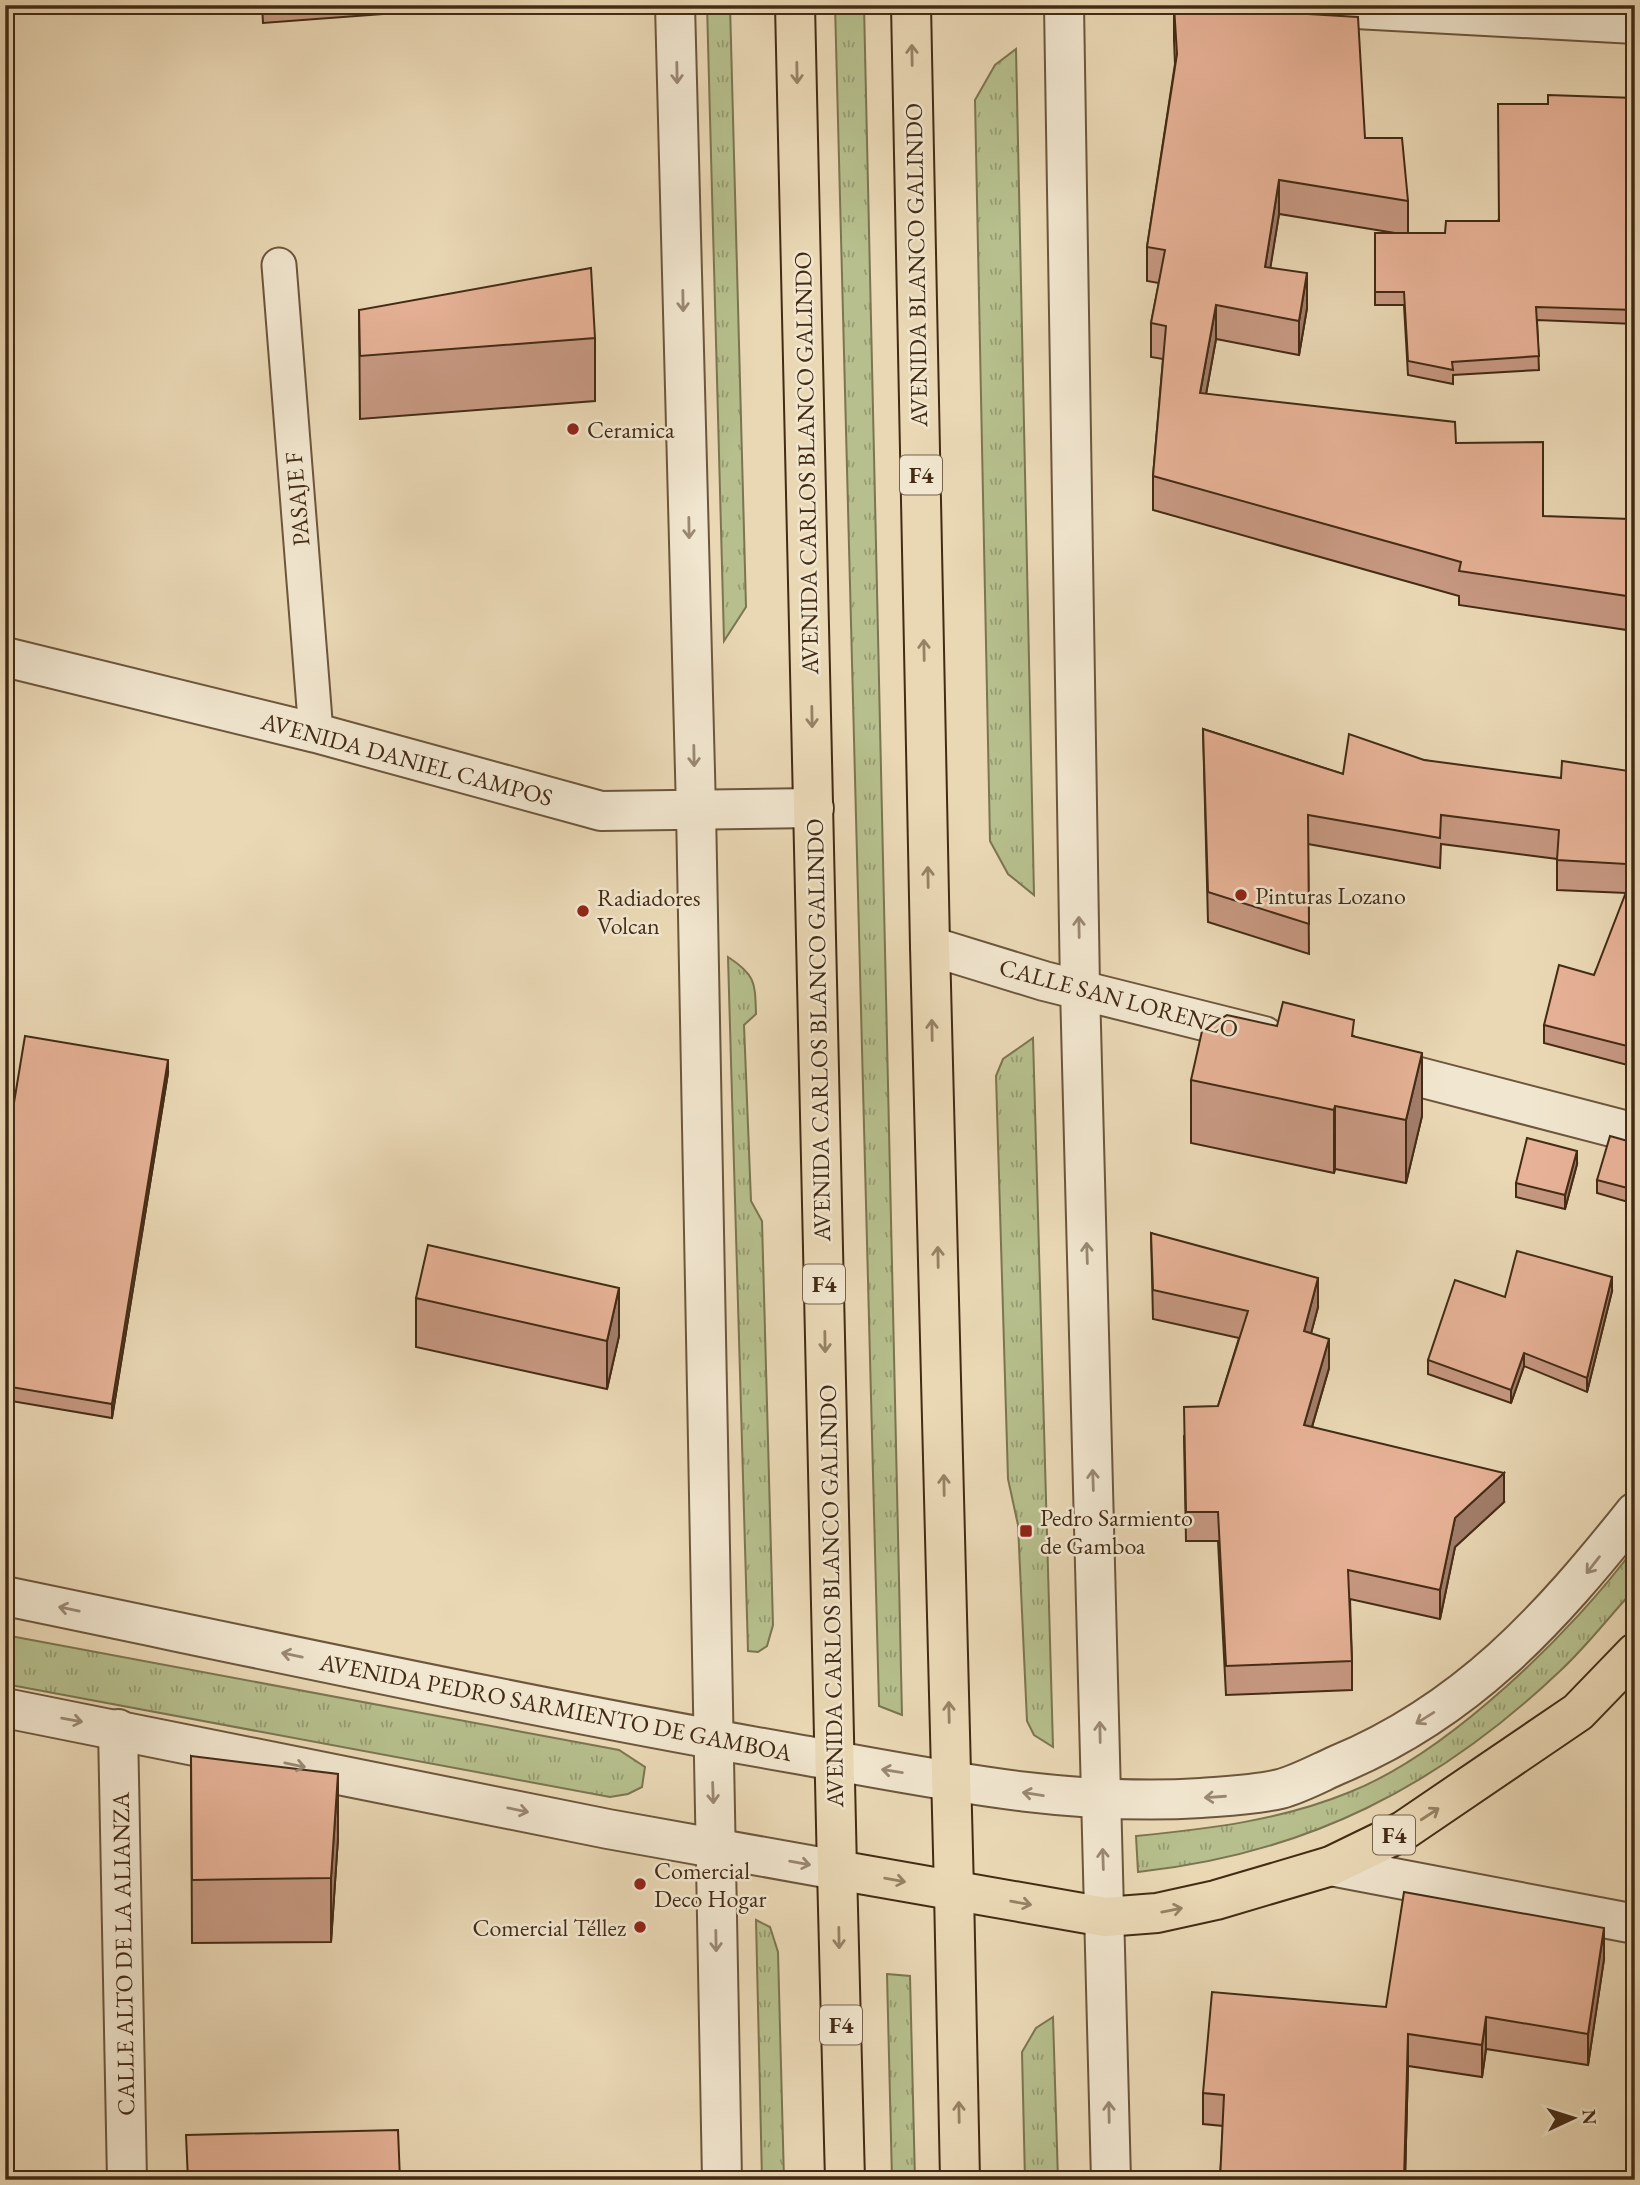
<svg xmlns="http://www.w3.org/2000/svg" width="1640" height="2185" font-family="'EB Garamond',serif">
	<defs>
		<pattern id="grass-tufts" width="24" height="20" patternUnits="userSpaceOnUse" patternTransform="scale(1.75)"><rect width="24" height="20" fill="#b6bf8d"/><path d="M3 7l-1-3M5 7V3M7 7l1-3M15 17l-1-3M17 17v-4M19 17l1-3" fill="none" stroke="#969b72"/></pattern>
	</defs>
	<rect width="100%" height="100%" fill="#ead8b5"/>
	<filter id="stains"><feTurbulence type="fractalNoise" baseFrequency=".00286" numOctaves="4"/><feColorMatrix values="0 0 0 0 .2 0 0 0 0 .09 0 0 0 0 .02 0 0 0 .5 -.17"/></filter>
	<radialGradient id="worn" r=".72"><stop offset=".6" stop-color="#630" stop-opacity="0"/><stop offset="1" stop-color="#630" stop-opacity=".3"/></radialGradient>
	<g fill="url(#grass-tufts)" stroke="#7c7550" stroke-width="2">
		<path d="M707,5H730L746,607L724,641Z"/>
		<path d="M835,5H864L902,1715L879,1706Z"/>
		<path d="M1016,49L1034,895L1008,874L990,841L975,100L995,65Z"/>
		<path d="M728,957C756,975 755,983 756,1014L744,1025L751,1201L762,1221L773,1625L767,1646L758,1652L748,1651Z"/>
		<path d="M1033,1038L1053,1747L1034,1735L1027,1721L1018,1525L1008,1479L996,1076L1003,1059Z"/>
		<path d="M1635,1547V1588L1632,1592C1608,1618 1586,1647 1560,1671C1438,1787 1306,1854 1138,1872L1136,1836C1209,1829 1282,1820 1350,1792C1448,1753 1573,1632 1635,1547Z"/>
		<path d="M5,1635L619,1750L645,1767L642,1787L628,1794L610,1797L5,1684Z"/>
		<path d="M756,1920L770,1927L778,1952L784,2180H762Z"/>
		<path d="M887,1974L910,1976L915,2180H892Z"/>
		<path d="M1053,2017L1058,2180H1025L1022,2052L1036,2028Z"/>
	</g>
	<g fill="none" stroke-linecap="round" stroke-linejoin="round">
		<defs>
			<path id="service" d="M279,265L316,733"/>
			<g id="minor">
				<path d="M5,657L316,733L601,811L814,808"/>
				<path d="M930,946L1044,981L1264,1036"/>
				<path d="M1373,1065L1635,1133"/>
				<path d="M118,1729L127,2180"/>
				<path d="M1331,1866L1635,1924"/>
			</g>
			<g id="tertiary">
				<path d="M675,5L696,810L722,2180"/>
				<path d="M1064,5L1080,988L1111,2180"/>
				<path d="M1282,5L1635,24"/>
				<path d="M5,1596C267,1650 528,1707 791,1753C928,1777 1062,1807 1201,1798C1227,1796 1255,1795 1280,1789C1299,1784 1319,1773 1337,1765C1467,1711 1549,1620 1635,1512"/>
				<path d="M5,1708L608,1829L837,1870"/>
			</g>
			<g id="primary">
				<path d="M837,1870L845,2180"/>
				<path d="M954,1891L960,2180"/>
			</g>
			<g id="trunk">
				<path d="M795,5L837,1870L1105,1917L1157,1913L1216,1900L1331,1866L1403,1831L1578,1712L1635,1653"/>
				<path d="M911,5L930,946L954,1891"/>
			</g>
		</defs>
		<use href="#service" stroke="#6d563c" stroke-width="37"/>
		<use href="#minor" stroke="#6d563c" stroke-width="42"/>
		<use href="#tertiary" stroke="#6d563c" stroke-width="42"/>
		<use href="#primary" stroke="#432b14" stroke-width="42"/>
		<use href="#trunk" stroke="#432b14" stroke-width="42"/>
		<use href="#service" stroke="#f1e6cf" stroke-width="33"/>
		<use href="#minor" stroke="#f1e6cf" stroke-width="38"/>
		<use href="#tertiary" stroke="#f1e6cf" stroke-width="38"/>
		<use href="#primary" stroke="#ead8b5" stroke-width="38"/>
		<use href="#trunk" stroke="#ead8b5" stroke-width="38"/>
	</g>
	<g fill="#c79982" stroke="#432b14" stroke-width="2">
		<path d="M262,5H490V6L263,23Z"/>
		<path d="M1174,6L1365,138L1408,201V233H1445L1498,221L1548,104L1635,98V324L1537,320L1539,370L1453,375V384L1408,375L1404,305H1375V233H1395L1279,214L1270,268L1307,308L1299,355L1216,339L1206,394L1456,443L1543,516L1630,553L1627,630L1459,605V596L1153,510V476L1163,359L1151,357V323L1159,283L1147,281V247L1175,64L1174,40Z"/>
		<path d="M359,310L595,338V401L360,419Z"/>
		<path d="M1203,729L1343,774L1424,760L1629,801L1626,893L1557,890V859L1441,844L1440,868L1308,844L1309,954L1208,922Z"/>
		<path d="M1635,749V805H1630V791Z"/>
		<path d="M1635,890V1067L1544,1043V1025L1594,975Z"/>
		<path d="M1277,1026L1354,1036L1422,1116L1406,1183L1335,1169L1334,1173L1191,1143V1080Z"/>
		<path d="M168,1073L112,1418L5,1400V1157Z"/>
		<path d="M1635,1143V1204L1597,1193V1180Z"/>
		<path d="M1577,1164L1565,1209L1516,1197V1183Z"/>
		<path d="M1151,1233L1318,1307L1311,1333L1329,1368L1312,1427L1504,1502L1455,1547L1440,1619L1350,1599L1352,1661V1690L1226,1695L1218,1541H1186L1184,1436L1218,1406L1239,1338L1153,1319Z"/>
		<path d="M1612,1291L1587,1392L1524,1366L1511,1403L1428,1374V1360L1505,1297Z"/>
		<path d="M416,1298L619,1336L607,1389L416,1347Z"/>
		<path d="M191,1756L338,1838L331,1942L192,1943Z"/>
		<path d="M1604,1959L1588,2065L1486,2049L1482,2077L1408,2066L1405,2180H1220L1223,2126L1203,2124V2093L1386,2007Z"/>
	</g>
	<g fill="#a27d6a" stroke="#432b14" stroke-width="2">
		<path d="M1279,180V214L1265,301V267Z"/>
		<path d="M1307,273V308L1299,355V321Z"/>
		<path d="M1216,305V339L1200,427V393Z"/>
		<path d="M1630,519V553L1627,630V596Z"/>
		<path d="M1629,771V801L1626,893V864Z"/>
		<path d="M1422,1053V1116L1406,1183V1120Z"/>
		<path d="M168,1060V1073L112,1418V1404Z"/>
		<path d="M1335,1106V1169L1334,1173V1110Z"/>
		<path d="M1577,1151V1164L1565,1209V1195Z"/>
		<path d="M1612,1277V1291L1587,1392V1378Z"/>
		<path d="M1318,1278V1307L1304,1360V1331Z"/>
		<path d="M619,1288V1336L607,1389V1341Z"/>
		<path d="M1329,1339V1368L1304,1454V1425Z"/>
		<path d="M1524,1353V1366L1511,1403V1390Z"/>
		<path d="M1504,1473V1502L1455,1547L1440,1619V1590L1455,1518Z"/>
		<path d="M338,1774V1838L331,1942V1878Z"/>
		<path d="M1604,1928V1959L1588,2065V2034Z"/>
		<path d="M1486,2017V2049L1482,2077V2045Z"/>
		<path d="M1408,2034V2066L1405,2180H1404Z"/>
	</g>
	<g fill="#e7b297" stroke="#432b14" stroke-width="2">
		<path d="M1174,6L1358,17L1365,138H1402L1408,201L1279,180L1265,267L1307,273L1299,321L1216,305L1200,393L1455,422L1456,443L1543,442V516L1630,519L1627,596L1459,571L1461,562L1153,476L1166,326L1151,323L1165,250L1147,247L1177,54Z"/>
		<path d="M1548,95L1635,98V310L1536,307L1539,356L1452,362L1453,370L1408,361L1404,292H1375V233H1445L1446,221H1499L1498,104H1548Z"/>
		<path d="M591,268L595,338L360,356L359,310Z"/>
		<path d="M1203,729L1343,774L1349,734L1424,760L1561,778L1562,761L1629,771L1626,864L1557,860L1559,830L1441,815L1440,838L1308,815L1309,924L1208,892Z"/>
		<path d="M1635,749V792L1630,791Z"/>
		<path d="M1628,887L1635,890V996L1632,1003L1635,1004V1048L1544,1025L1559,965L1594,975Z"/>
		<path d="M1283,1002L1354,1020L1352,1036L1422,1053L1406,1120L1335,1106L1334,1110L1191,1080L1202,1031L1227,1015L1277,1026Z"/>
		<path d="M25,1036L168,1060L112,1404L5,1386V1157Z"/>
		<path d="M1610,1136L1635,1143V1190L1597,1180Z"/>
		<path d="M1527,1138L1577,1151L1565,1195L1516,1183Z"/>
		<path d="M1151,1233L1318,1278L1304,1331L1329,1339L1304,1425L1504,1473L1455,1518L1440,1590L1348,1570L1352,1661L1226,1666L1218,1512H1186L1184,1407L1218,1406L1248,1311L1153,1290Z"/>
		<path d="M428,1245L619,1288L607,1341L416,1298Z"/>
		<path d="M1517,1251L1612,1277L1587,1378L1524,1353L1511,1390L1428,1360L1455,1280L1505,1297Z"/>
		<path d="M191,1756L338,1774L331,1878L192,1880Z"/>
		<path d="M1404,1892L1604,1928L1588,2034L1486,2017L1482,2045L1408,2034L1404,2180L1348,2178L1349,2180H1220L1224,2095L1203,2093L1212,1992L1386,2007Z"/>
		<path d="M398,2130L400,2180H188L186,2135Z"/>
	</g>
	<defs><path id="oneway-shaft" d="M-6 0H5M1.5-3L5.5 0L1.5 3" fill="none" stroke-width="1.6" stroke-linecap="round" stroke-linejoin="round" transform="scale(1.75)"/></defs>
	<g stroke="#968264">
		<use href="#oneway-shaft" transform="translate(912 55) rotate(-91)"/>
		<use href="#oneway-shaft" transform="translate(797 73) rotate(89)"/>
		<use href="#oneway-shaft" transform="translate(924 650) rotate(-91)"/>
		<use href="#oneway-shaft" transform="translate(812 717) rotate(89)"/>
		<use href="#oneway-shaft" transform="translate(928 877) rotate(-91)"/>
		<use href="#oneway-shaft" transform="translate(932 1030) rotate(-91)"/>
		<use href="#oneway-shaft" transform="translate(938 1257) rotate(-91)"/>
		<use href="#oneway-shaft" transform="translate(825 1342) rotate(89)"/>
		<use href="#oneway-shaft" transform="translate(944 1485) rotate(-91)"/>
		<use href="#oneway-shaft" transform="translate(949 1712) rotate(-91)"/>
		<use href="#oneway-shaft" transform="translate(1430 1814) rotate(-33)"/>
		<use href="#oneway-shaft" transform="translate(895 1880) rotate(10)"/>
		<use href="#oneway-shaft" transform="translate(1021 1903) rotate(10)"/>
		<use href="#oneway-shaft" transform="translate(1172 1910) rotate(-11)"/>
		<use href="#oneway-shaft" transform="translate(839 1938) rotate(89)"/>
		<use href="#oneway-shaft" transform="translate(959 2112) rotate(-91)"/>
	</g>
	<g stroke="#9a8872">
		<use href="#oneway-shaft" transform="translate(677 73) rotate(89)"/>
		<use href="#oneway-shaft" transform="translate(683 301) rotate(89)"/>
		<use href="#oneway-shaft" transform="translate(689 528) rotate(89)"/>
		<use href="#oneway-shaft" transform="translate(694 756) rotate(89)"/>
		<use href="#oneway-shaft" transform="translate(1079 927) rotate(-91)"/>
		<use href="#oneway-shaft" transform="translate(1087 1253) rotate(-92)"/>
		<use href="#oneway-shaft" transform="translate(1093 1480) rotate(-92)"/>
		<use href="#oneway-shaft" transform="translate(1593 1565) rotate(128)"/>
		<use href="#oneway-shaft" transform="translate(69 1609) rotate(-168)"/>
		<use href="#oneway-shaft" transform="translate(292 1655) rotate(-168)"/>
		<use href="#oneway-shaft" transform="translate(1425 1718) rotate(148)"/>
		<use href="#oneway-shaft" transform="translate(72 1720) rotate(10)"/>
		<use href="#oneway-shaft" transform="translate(1100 1732) rotate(-91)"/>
		<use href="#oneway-shaft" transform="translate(295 1765) rotate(12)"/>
		<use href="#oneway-shaft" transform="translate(892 1771) rotate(-171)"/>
		<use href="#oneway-shaft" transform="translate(713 1793) rotate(88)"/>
		<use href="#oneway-shaft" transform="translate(1033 1794) rotate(-171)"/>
		<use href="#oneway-shaft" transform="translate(1215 1797) rotate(176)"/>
		<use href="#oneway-shaft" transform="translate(518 1810) rotate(12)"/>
		<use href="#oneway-shaft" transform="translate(1103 1859) rotate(-92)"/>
		<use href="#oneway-shaft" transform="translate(800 1863) rotate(10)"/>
		<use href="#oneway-shaft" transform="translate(716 1941) rotate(89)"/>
		<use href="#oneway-shaft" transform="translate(1109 2112) rotate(-91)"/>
	</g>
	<g fill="#8f2418" stroke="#f1e6cf" stroke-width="2.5">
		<circle cx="573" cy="429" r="7"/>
		<circle cx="1241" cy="895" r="7"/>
		<circle cx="583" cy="911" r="7"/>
		<rect x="1019" y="1524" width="14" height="14" rx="3.5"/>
		<circle cx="640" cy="1884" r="7"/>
		<circle cx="640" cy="1927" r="7"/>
	</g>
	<g text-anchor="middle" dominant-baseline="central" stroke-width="5" stroke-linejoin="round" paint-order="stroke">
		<g fill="#f1e6cf" stroke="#77634c" stroke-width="2">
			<rect x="900" y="455.5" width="42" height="39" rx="5"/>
			<rect x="803" y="1264.5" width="42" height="39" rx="5"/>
			<rect x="1373" y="1815.5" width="42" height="39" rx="5"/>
			<rect x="820" y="2005.5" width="42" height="39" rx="5"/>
		</g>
		<g font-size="23" font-weight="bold" fill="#432b14">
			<text x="921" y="475">F4</text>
			<text x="824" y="1284">F4</text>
			<text x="1394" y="1835">F4</text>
			<text x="841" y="2025">F4</text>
		</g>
		<g font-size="24" fill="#432b14" stroke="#f1e6cf">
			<text transform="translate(916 265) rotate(-91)">AVENIDA BLANCO GALINDO</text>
			<text transform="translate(806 463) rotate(-91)">AVENIDA CARLOS BLANCO GALINDO</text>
			<text transform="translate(297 499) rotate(-95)">PASAJE F</text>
			<text transform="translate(407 759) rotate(15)">AVENIDA DANIEL CAMPOS</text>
			<text transform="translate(1119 998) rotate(15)">CALLE SAN LORENZO</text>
			<text transform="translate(818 1030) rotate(-91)">AVENIDA CARLOS BLANCO GALINDO</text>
			<text transform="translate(831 1596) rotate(-91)">AVENIDA CARLOS BLANCO GALINDO</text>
			<text transform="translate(556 1707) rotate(11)">AVENIDA PEDRO SARMIENTO DE GAMBOA</text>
			<text transform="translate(123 1954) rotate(-91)">CALLE ALTO DE LA ALIANZA</text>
		</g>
		<g font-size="24" fill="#432b14" stroke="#f1e6cf" text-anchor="start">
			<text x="587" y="429">Ceramica</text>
			<text x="1255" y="895">Pinturas Lozano</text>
			<text x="597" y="897">Radiadores<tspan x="597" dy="28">Volcan</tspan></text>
			<text x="1040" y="1517">Pedro Sarmiento<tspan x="1040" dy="28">de Gamboa</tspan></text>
			<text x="654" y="1870">Comercial<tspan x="654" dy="28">Deco Hogar</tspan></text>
			<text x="626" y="1927" text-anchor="end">Comercial Téllez</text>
		</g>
	</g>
	<rect width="1640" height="2185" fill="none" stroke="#ead8b5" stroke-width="28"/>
	<rect x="7" y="7" width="1626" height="2171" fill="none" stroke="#432b14" stroke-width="3.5"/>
	<rect x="14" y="14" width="1612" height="2157" fill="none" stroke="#432b14" stroke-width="2"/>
	<g transform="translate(1573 2118) rotate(86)" stroke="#f1e6cf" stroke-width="5" paint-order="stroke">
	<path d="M0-5L12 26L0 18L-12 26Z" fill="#432b14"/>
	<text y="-10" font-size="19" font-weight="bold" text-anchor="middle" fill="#432b14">N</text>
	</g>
	<rect width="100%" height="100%" filter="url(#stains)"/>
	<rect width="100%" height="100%" fill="url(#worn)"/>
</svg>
